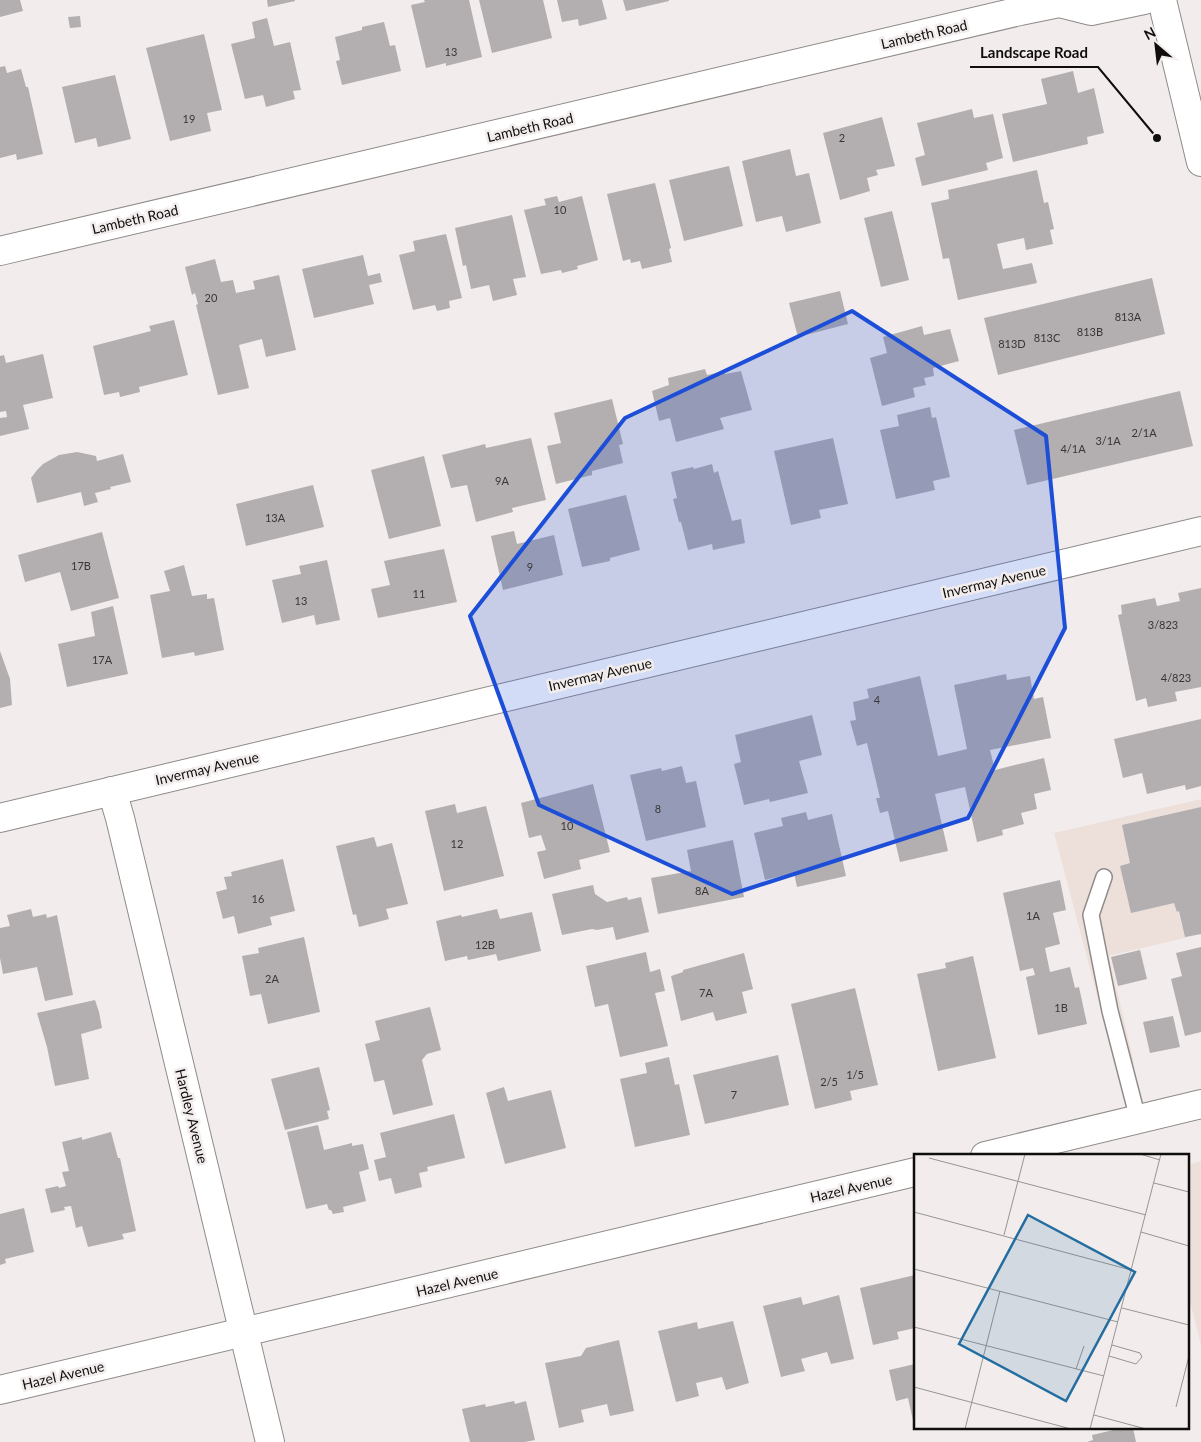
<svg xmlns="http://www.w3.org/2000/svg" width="1201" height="1442" font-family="Lato,sans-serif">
	<rect width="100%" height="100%" fill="#f2edec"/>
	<g fill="#ede0db">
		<path d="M1201,799V934L1109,956L1134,1063L1116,1067L1054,833Z"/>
		<path d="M1201,1161V1345L1187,1290V1165Z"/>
	</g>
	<g fill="#b3aeaf">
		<path d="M0,0H20L23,11L0,17Z"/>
		<path d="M267,0H295V1L268,7Z"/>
		<path d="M424,0H469L482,57L446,66V63L426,68L411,5L425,2Z"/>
		<path d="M479,0H543L552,38L492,53Z"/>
		<path d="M557,0H602L607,19L579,26L578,19L562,22Z"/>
		<path d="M623,0H669V1L626,11Z"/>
		<path d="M80,16L81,27L70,28L68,17Z"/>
		<path d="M267,18L274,46L290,42L301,90L293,91L295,99L266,107L263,95L245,99L231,44L255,38L252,22Z"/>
		<path d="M384,22L390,46L395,45L401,71L342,85L336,61L340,60L335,37L362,30V27Z"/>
		<path d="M204,34L222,110L207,113L211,131L170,141L146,48Z"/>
		<path d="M5,66L7,73L21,69L26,87H28L43,154L17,160L16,154L0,158V67Z"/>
		<path d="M1073,71L1078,93L1094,88L1104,133L1087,137L1088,144L1013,162L1002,114L1047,104L1041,79Z"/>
		<path d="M115,75L131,139L98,147L96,138L75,143L62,87Z"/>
		<path d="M972,109L974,118L993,114L1003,158L986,163L988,170L922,186L915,158L925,155L917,123Z"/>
		<path d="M882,117L895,166L876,170L878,175L867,178L870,191L840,200L823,133Z"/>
		<path d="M790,149L796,176L809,173L821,223L786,232L782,216L756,222L742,161Z"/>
		<path d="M729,166L743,226L684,241L669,180Z"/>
		<path d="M1037,170L1044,203L1048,202L1054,229L1050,230L1053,244L1026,250L1024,238L997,244L1003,269L1032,263L1037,283L958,300L949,258L943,259L931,203L949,199L948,190Z"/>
		<path d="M655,183L671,248L669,249L672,262L642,269L640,261L631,263L630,259L623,261L607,194Z"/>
		<path d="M557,196L559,202L582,196L598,260L577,266L578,269L562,273L561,270L541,274L524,210L546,205L544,199Z"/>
		<path d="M892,211L909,280L881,287L864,218Z"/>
		<path d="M512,215L526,277L513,279L517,295L493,301L489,285L471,289L466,265L463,266L455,228Z"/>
		<path d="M446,234L462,298L449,301L450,308L437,311L435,305L413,310L399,255L415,251L413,241Z"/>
		<path d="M363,255L368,276L380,273L382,282L369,285L374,304L314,318L302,269Z"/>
		<path d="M215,259L221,282L233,280L236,293L255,289L253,281L279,275L296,350L266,357L262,339L239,345L249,388L218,395L196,305L198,304L195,293L192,295L185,267Z"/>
		<path d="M1152,278L1165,334L998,375L984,318Z"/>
		<path d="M840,291L848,324L798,337L789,303Z"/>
		<path d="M174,320L188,375L139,387L140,392L120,397L119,392L104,395L93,346L151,331L149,326Z"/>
		<path d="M922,326L924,335L950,329L959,361L933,368L934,376L924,378L926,385L913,388L915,397L882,406L870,358L887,353L883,337Z"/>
		<path d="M43,354L53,398L23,405L29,429L0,436V418L7,417L6,411L0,412V356L4,355L6,363Z"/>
		<path d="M705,369L707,375L725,371V374L741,371L752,410L720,418L724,429L676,442L670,418L659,421L652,391L669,385L668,378Z"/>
		<path d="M1180,391L1193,446L1027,485L1014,430Z"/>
		<path d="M612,399L623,444L619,445L623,463L592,471V475L556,484L547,446L561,443L554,413Z"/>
		<path d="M930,407L932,418L936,417L950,477L933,481L935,490L896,499L880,430L899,426L897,415Z"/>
		<path d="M531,438L546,500L512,508L513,512L476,522L467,485L451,488L442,455L485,444L486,448Z"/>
		<path d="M833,438L848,504L819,510L821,518L791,525L774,451Z"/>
		<path d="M77,452L96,456L97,461L123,454L131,482L110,487L111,489L95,493L98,502L84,506L81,492L37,503L31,478L37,470L43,464L59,455Z"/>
		<path d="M424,456L441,526L389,539L371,470Z"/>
		<path d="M712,464L714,473L718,471L732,521L741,519L745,543L713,550L712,544L688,550L681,522H679L673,499L677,498L671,472L693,467L694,469Z"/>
		<path d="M313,485L324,527L246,546L236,504Z"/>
		<path d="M626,495L640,550L610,558V561L582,567L568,509Z"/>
		<path d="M514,531L517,544L554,535L563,575L503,590L491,536Z"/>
		<path d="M102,532L119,598L71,611L60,572L25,582L18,555Z"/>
		<path d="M444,549L457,602L378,618L371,589L390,585L384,561Z"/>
		<path d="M327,560L340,620L316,625L314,615L282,623L272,580L301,574L299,566Z"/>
		<path d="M184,565L192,596L207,594V599L214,598L224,650L195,656L194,652L162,658L150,595L170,591L164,571Z"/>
		<path d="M1201,588V687L1175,692L1177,701L1148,707L1146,698L1136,701L1118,615L1122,614L1121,605L1155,598L1157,606L1180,601L1178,593Z"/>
		<path d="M113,606L128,674L67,687L58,644L95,636L91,612Z"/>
		<path d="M0,651L10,679L12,705L0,708Z"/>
		<path d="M1006,674L1007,680L1030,676L1034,699L1043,697L1051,738L990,750L995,770L1044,758L1051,790L1034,794L1037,809L1021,813L1024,824L1002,830L1003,835L977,842L965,787L935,794L948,851L900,862L888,811L880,813L876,798H880L867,743L857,746L850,721L856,720L853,702L869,698L867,689L920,676L938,756L967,749L954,685Z"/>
		<path d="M812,715L822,755L799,761L808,793L770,802L769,799L744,805L734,764L741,762L735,735Z"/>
		<path d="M1201,719V786L1186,790L1185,785L1147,794L1142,773L1123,778L1114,739Z"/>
		<path d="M682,766L686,783L696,781L706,827L646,841L630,775L661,768L662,771Z"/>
		<path d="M593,784L610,852L579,860L581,869L544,879L537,852L546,850L541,835L529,838L521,803Z"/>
		<path d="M455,804L457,813L486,806L504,876L444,891L425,811Z"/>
		<path d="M1201,807V934L1185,937L1179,911L1177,912L1174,903L1131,913L1120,866L1130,863L1122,825Z"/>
		<path d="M806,812L808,820L832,814L846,876L797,887L794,873L765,880L754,833L783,826L781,818Z"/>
		<path d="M374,837L377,847L392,843L408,904L386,909L389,919L359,927L356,914L353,915L336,846Z"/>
		<path d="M733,840L744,897L658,914L651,878L691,871L687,850Z"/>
		<path d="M283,859L295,911L270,917L272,925L238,934L234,916L223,919L216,892L227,889L224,877L232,876L231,872Z"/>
		<path d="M1060,880L1066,910L1053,913L1060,944L1045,948L1050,972L1070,967L1075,988L1079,987L1087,1024L1038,1035L1026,977L1035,975L1033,968L1020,971L1003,893Z"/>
		<path d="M593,885L595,894L607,902L627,897L628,900L641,897L649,932L616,940L613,927L597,930L592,929L562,935L552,894Z"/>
		<path d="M31,909L33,917L46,914L47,918L57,915L73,995L45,1001L37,967L3,974L0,958V928L10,926L7,915Z"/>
		<path d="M497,909L500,919L532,912L541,951L498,961L496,954L468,960L467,956L445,961L436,921L461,915L462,917Z"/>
		<path d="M304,937L320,1012L268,1024L261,994L250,996L242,956L259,953L258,948Z"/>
		<path d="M1201,947V1032L1185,1036L1171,979L1182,976L1176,953Z"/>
		<path d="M1140,950L1147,979L1118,986L1111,957Z"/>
		<path d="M646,952L650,972L660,969L665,991L655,993L668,1046L620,1057L608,1004L595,1007L586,966Z"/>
		<path d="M744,953L753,989L742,992L747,1013L716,1021L713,1012L681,1021L671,976L683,972V970Z"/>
		<path d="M973,956L996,1058L938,1071L917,974L946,968L945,963Z"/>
		<path d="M855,988L878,1085L850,1091L852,1100L815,1109L791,1004Z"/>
		<path d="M95,1000L99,1012L102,1028L81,1034L89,1079L55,1086L47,1047L37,1013Z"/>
		<path d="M430,1007L441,1050L427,1054L422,1060L433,1105L393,1115L384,1080L374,1082L365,1044L380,1040L375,1021Z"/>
		<path d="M1173,1016L1180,1047L1150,1053L1143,1022Z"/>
		<path d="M778,1055L789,1105L705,1124L693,1075Z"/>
		<path d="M669,1057L675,1085L679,1084L690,1135L635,1147L620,1079L647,1073L645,1063Z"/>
		<path d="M319,1067L330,1110L327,1111L329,1119L285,1130L271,1079Z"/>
		<path d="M504,1087L508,1101L551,1090L566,1148L505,1164L486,1093Z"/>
		<path d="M454,1114L465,1158L427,1167L428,1171L419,1173L422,1187L395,1194L391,1178L379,1181L374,1160L386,1157L380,1133Z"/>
		<path d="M318,1125L324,1150L352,1143V1146L363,1144L369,1169L359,1172L366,1201L343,1207L344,1212L333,1214L331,1210H329L327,1204L306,1209L287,1132Z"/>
		<path d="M111,1132L118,1158H120L136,1231L122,1234L124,1239L88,1247L82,1226L76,1228L71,1206L64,1207L65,1210L51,1213L45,1189L58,1186L59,1188L66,1186L62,1172L69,1171L62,1142L82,1137V1140Z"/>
		<path d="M24,1208L34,1252L5,1259L6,1263L0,1265V1214Z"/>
		<path d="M915,1275V1328L897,1332L899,1339L873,1345L860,1288Z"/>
		<path d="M839,1295L854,1359L831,1364L827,1352L801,1359L805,1371L781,1377L763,1306L801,1297L803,1305Z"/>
		<path d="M733,1321L749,1383L726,1390L722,1377L696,1383L699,1396L676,1402L658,1331L697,1322L698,1329Z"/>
		<path d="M619,1340L634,1411L610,1416L607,1404L581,1410L584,1422L559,1428L545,1363L581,1356L586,1348Z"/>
		<path d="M915,1364V1425H914L908,1398L896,1401L889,1370Z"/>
		<path d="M514,1401L515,1404L526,1401L535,1440L525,1442H470L462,1409L485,1404L486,1407Z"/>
		<path d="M1122,1428H1133L1136,1442H1087L1093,1440L1092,1435Z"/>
	</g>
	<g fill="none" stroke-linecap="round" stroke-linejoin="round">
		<defs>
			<path id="lane" d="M1104,877L1091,915L1110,1011L1138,1119"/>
			<g id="street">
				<path d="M112,791L120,818L270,1442"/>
				<path d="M0,818L1201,531"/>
				<path d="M985,1156L1201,1104"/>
				<path d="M0,1390L915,1172"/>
			</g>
			<path id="secondary" d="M0,251L1020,11L1059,3L1091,11L1144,0"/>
			<path id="primary" d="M1162,0L1201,162"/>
		</defs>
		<use href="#lane" stroke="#8f8b89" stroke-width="18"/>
		<use href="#street" stroke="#8f8b89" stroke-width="30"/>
		<use href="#secondary" stroke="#8f8b89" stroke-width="30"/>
		<use href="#primary" stroke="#8f8b89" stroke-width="30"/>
		<use href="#lane" stroke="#fff" stroke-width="15"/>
		<use href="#street" stroke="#fff" stroke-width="28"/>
		<use href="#secondary" stroke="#fff" stroke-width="28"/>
		<use href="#primary" stroke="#fff" stroke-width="28"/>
	</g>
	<path fill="#1d4ed8" fill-opacity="0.2" stroke="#1d4ed8" stroke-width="4" stroke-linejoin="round" d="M852,311L1046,436L1065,628L968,818L732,894L539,805L470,616L625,418Z"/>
	<g text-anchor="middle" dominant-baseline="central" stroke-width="5" stroke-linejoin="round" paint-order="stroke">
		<g font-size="11" fill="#383636">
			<text x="451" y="51">13</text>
			<text x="189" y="118">19</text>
			<text x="842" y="137">2</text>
			<text x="560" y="209">10</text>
			<text x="211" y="297">20</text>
			<text x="1128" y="316">813A</text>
			<text x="1090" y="331">813B</text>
			<text x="1047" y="337">813C</text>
			<text x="1012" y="343">813D</text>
			<text x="1144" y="432">2/1A</text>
			<text x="1108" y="440">3/1A</text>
			<text x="1073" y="448">4/1A</text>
			<text x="502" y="480">9A</text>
			<text x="275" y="517">13A</text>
			<text x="81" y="565">17B</text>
			<text x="530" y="566">9</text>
			<text x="419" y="593">11</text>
			<text x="301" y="600">13</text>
			<text x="1163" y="624">3/823</text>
			<text x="102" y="659">17A</text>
			<text x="1176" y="677">4/823</text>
			<text x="877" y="699">4</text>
			<text x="658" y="808">8</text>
			<text x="567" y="825">10</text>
			<text x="457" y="843">12</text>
			<text x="702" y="890">8A</text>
			<text x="258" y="898">16</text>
			<text x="1033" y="915">1A</text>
			<text x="485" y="944">12B</text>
			<text x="272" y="978">2A</text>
			<text x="706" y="992">7A</text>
			<text x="1061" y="1007">1B</text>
			<text x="855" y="1074">1/5</text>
			<text x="829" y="1081">2/5</text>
			<text x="734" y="1094">7</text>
		</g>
		<g font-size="14" fill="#0f0e0d" stroke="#f2edec">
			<text transform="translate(924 34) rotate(-13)">Lambeth Road</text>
			<text transform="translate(530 127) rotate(-13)">Lambeth Road</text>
			<text transform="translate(135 219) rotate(-13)">Lambeth Road</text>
			<text transform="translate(994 581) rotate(-13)">Invermay Avenue</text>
			<text transform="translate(600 674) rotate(-13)">Invermay Avenue</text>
			<text transform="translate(207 768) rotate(-13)">Invermay Avenue</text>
			<text transform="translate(192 1116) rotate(76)">Hardley Avenue</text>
			<text transform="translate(851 1188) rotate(-13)">Hazel Avenue</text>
			<text transform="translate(457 1282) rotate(-13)">Hazel Avenue</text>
			<text transform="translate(63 1375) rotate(-13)">Hazel Avenue</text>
		</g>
	</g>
	<g transform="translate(914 1154)">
		<rect width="275" height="275" fill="#f2edec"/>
		<path fill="none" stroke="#979493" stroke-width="1" d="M226,0L246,6M15,4L232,61M240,29L275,38M0,58L217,116M227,78L275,92M90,81L111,0M0,115L204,168M208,154L275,171M0,173L190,222M195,202L222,210L228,203L226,199L198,191M162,215L170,192M0,233L157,275M262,253L275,202M180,261L232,275M51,275L86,137M176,275L247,0"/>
		<path fill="#236da0" fill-opacity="0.15" stroke="#236da0" stroke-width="2.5" d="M114,61L221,118L152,247L45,190Z"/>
		<rect width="275" height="275" fill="none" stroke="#0f0e0d" stroke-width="2.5"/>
	</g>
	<path fill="none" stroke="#0f0e0d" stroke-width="2" d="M1157 138L1098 67H970"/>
	<circle fill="#0f0e0d" stroke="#f2edec" stroke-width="2" cx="1157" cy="138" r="5"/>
	<g font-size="15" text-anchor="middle" font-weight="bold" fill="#0f0e0d" stroke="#f2edec" stroke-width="5" stroke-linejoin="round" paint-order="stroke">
		<text x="1034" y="58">Landscape Road</text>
	</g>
	<g transform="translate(1156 45) rotate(332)" stroke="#f2edec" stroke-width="4" paint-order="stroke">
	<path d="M0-4L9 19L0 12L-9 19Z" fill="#0f0e0d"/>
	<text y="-8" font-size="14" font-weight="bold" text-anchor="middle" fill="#0f0e0d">N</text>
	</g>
</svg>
